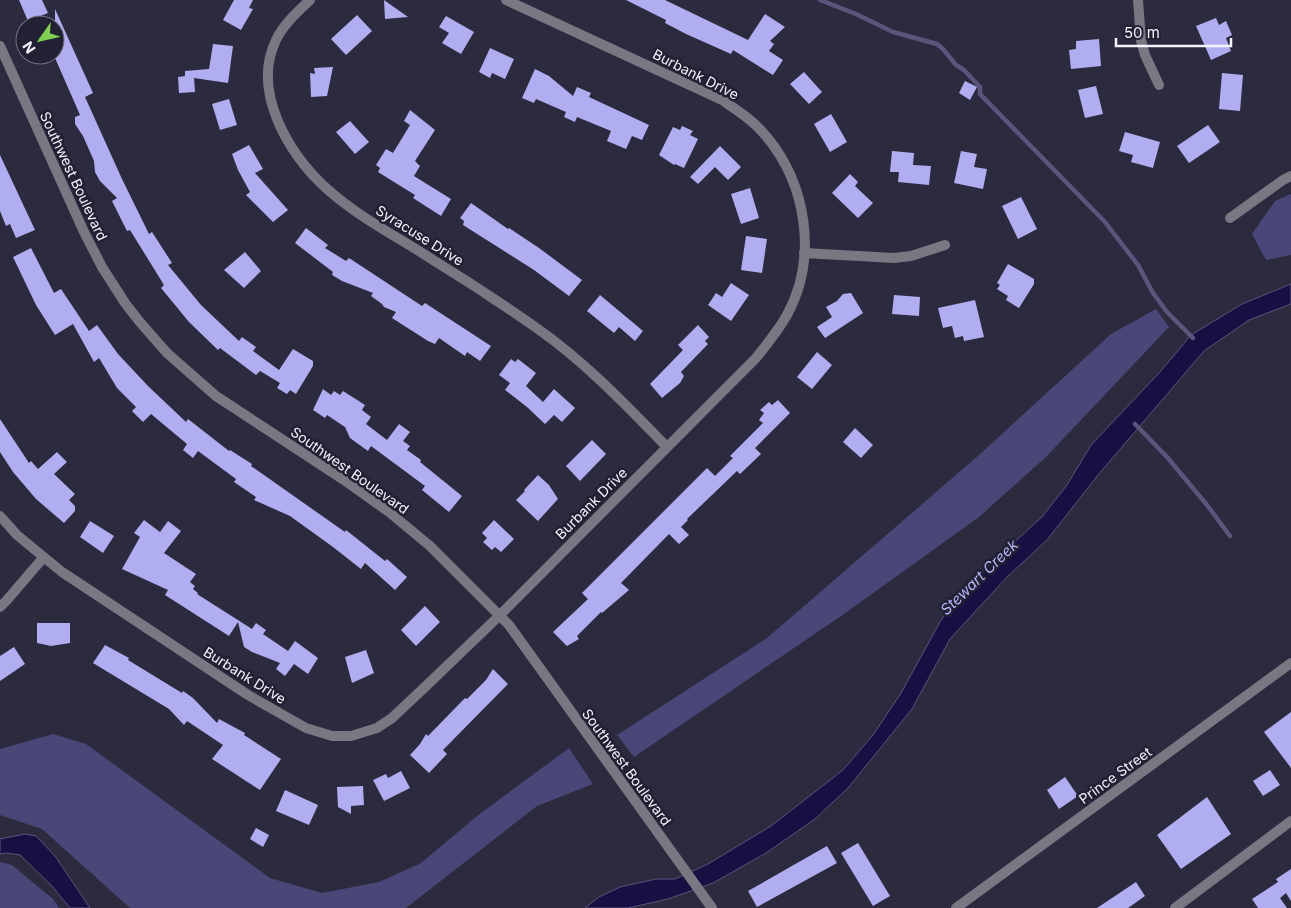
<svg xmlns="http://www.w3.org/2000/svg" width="1291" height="908" font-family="Inter,sans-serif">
	<rect width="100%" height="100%" fill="#2b2a3e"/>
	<g fill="#4a4677">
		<path d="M1291,194V255L1266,260L1252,234L1275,201Z"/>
		<path d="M1156,309L1169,327L1046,457L979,517L844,614L634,757L617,735L767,638L979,455L1111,334Z"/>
		<path d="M53,734L86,744L270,878L322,893L379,882L421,863L477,816L569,748L593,784L537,806L406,908H130L42,829L0,815V749Z"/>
		<path d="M0,862L12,865L53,899L59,908H0Z"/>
	</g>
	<g fill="#1a0f43" stroke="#5b547b">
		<path d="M1291,284V304L1249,320L1204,351L1098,475L1047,540L1007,577L950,639L912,709L848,788L815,819L766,853L713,883L668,899L628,908H585L599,897L620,887L656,879H675L708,864L771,826L843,770L873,735L901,693L940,622L958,596L997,558L1042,517L1067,485L1091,445L1160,372L1191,335L1242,304Z"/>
		<path d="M25,834L36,836L55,856L90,908H70L52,886L20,855L7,853L0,854V839Z"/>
	</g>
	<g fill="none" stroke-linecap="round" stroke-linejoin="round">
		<g stroke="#5b547b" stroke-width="4.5">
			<path d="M820,0L856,14L893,32L937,44L943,49L956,65L964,70L980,87V94L1105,222L1138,265L1153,293L1167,312L1193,338"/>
			<path d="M1135,424L1167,457L1207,505L1230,536"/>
		</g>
	</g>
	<g fill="#b0aef0">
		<path d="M19,0H42L48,13L28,21Z"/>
		<path d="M234,0H253L249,8L253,9L241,30L223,20Z"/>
		<path d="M384,0L408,17L385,19Z"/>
		<path d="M626,0H665L748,40L765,14L785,27L770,41L774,44L769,51L783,60L773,75L733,50L731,54L686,34L665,23L666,20Z"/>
		<path d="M55,9L93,93L85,97L122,179L149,234L152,232L172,263L168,265L201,305L239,341L242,337L256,347L253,351L279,370L293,349L313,361V366L296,394L290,390L287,394L277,388L280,383L260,371L256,375L220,348L218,350L189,322L161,288L164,285L130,230L127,231L112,201L117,198L100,181L95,172L94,161L83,136L75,124V117L80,115L55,58Z"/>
		<path d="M357,15L372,31L346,55L331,39Z"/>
		<path d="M446,16L474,32L461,54L442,43L449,33L439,27Z"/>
		<path d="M1216,18L1219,25L1226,21L1232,35L1226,38L1231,51L1211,60L1196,26Z"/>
		<path d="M1099,39L1101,66L1071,69L1069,50L1076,49V41Z"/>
		<path d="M213,44L233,46L228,83L194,78L195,92L179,93L178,77L185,76V71L209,69Z"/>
		<path d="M490,48L514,59L505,79L492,73L490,78L479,72Z"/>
		<path d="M333,67L327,96L311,97L310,73L315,74L314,68Z"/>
		<path d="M535,69L549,76L573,96L577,87L591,93L589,97L649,125L642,140L632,136L626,149L607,141L611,131L577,117L575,122L564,117L566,112L536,99L534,103L522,98Z"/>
		<path d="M804,72L822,92L809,104L790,84Z"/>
		<path d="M1222,73L1243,75L1240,111L1219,109Z"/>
		<path d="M965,81L977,87L970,100L959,93Z"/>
		<path d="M1096,86L1103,114L1085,118L1078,90Z"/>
		<path d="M229,99L237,125L220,130L212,104Z"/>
		<path d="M410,110L435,130L415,161L420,166L414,176L451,199L441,216L413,198L415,195L378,172L380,168L376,165L386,149L393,153L410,125L404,121Z"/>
		<path d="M831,114L847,142L830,152L814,124Z"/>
		<path d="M350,121L369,142L355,154L336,132Z"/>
		<path d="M1208,125L1220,142L1189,163L1177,146Z"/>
		<path d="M682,126L693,131L690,135L698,139L684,168L675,164L674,165L659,155L673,127L680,130Z"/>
		<path d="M1125,132L1160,142L1153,168L1131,162L1133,155L1119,151Z"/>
		<path d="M249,145L263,169L255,173L288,210L273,222L246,195L250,192L238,170L232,154Z"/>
		<path d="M720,146L741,167L728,180L715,167L698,184L690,177Z"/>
		<path d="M892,151L914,153L913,165L931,166L929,185L898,182L899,172H890Z"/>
		<path d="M961,151L977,154L974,167L987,169L983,189L954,183Z"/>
		<path d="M0,155L35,230L16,238L10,224L6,226L0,211Z"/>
		<path d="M850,174L858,182L855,186L873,203L858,218L832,193Z"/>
		<path d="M750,188L759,218L741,224L731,194Z"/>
		<path d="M1021,197L1037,229L1018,239L1002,206Z"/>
		<path d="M471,203L508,229L509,228L539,248L582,280L569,296L534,270L463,225L464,221L460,218Z"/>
		<path d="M306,228L328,245L325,248L346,261L349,258L422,306L425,303L491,346L480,361L467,352L465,356L439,338L435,344L428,341L392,318L396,312L384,307L382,304L371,296L373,293L342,281L332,275L333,272L295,243Z"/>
		<path d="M746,236L767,239L762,273L741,270Z"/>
		<path d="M31,248L54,293L61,289L89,331L97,325L118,354L148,386L186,422L188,419L229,451L230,450L252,464L251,466L345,532L346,530L385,561L387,559L407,577L395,590L365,563L361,569L333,547L290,516L254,500L256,497L234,482L236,479L198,451L193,458L183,450L187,444L151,414L143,422L132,411L136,407L117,388L99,358L94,362L73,324L55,335L36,305L13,257Z"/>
		<path d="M245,252L261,271L244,288L224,270Z"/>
		<path d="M1008,264L1034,279V284L1019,308L1006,300L1008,296L997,289L1000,285L997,283Z"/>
		<path d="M731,283L749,295L731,321L708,305L716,293L722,297Z"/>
		<path d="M851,293L863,313L825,338L817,327L832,317L826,307L837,301L843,294Z"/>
		<path d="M600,295L643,331L635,341L619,327L614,333L587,311Z"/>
		<path d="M894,295L920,297L919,316L892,314Z"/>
		<path d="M975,300L984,337L964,341L963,336L955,338L952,326L943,328L938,308Z"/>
		<path d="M698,325L709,337L705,341L708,344L681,372L684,376L680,383L662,398L650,384L683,350L678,345Z"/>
		<path d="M817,352L832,365L812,389L797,377Z"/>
		<path d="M511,359L515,362L518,359L536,373L526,386L543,402L554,389L575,408L562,422L554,415L545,424L527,407L505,390L510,383L499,375Z"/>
		<path d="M323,389L331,395L334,391L340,395L343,391L365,405L362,410L371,417L366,424L387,440L399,424L410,432L403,441L410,446L407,450L421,460L420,462L462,496L449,512L422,490L425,486L371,446L368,451L350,438L345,427L327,415L325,418L313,410Z"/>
		<path d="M778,400L790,413L755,448L761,454L740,474L737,471L687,519L688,520L681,527L689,535L679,544L669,534L621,583L629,590L602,613L601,612L577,636L579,639L567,646L553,632L588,599L582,593L707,468L715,476L733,458L730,456L763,423L759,420L764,413L760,410L769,402L772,405Z"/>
		<path d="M0,419L29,463L31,461L38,469L57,452L67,462L54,474L75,494L69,500L75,506V511L64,523L36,499L13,472L0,452Z"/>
		<path d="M855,428L873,445L861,458L843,442Z"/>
		<path d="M592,440L606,454L580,481L566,466Z"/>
		<path d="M538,475L549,485L558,499L538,521L516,500L525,491L524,490Z"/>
		<path d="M144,520L160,532L168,521L181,531L164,553L196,574L190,582L195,586L193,589L198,593L197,594L252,629L256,623L266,630L263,634L288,651L295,641L318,658L308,674L294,664L285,676L276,669L280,663L252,652L244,647L238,622L229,636L165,595L168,590L122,569L140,537L134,533Z"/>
		<path d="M494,520L514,539L501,552L495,547L492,550L483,542L487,538L482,533Z"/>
		<path d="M90,521L114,536L103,553L80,537Z"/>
		<path d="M425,606L440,622L416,646L401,630Z"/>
		<path d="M37,623H70V643L51,646L37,643Z"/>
		<path d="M105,645L129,658L128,660L182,693L183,691L193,698L217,723L219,719L245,733L244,735L281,759L260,790L212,759L223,745L187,721L184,725L169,709L93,663Z"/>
		<path d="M14,647L25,664L0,681V656Z"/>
		<path d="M366,650L374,673L352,683L345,657Z"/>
		<path d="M493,669L508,684L443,750L447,754L429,773L410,755L420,744L426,734L428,736L465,698L467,699L486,680Z"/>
		<path d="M1291,712V768L1264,732Z"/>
		<path d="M1270,770L1280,785L1263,796L1253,781Z"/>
		<path d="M401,771L410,788L384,801L373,780L386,774L388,778Z"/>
		<path d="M1065,777L1078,796L1059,809L1047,790Z"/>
		<path d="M363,786L364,805L351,806V814L338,807L337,787Z"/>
		<path d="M285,790L318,805L309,825L276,811Z"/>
		<path d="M1207,797L1231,834L1181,869L1157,835Z"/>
		<path d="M256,828L269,835L263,847L250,839Z"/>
		<path d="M858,843L890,896L873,906L841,853Z"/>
		<path d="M827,846L837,863L757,907L748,891Z"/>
		<path d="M1291,869V901L1286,893L1280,898L1287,908H1258L1252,899L1278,882L1276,879Z"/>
		<path d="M1136,882L1145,896L1128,908H1097Z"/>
	</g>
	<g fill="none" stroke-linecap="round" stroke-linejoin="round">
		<g stroke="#787883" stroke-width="10">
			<path d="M310,0C297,12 283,25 276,40C251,92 289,154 326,188C358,217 398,237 433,260C469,282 504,305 538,329C585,362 626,405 666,446"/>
			<path d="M1138,0L1141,40L1145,55L1159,85"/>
			<path d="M0,46L84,232L102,267L125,303L139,321L167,353L216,396L344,480L389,512L430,546L509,625L712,908"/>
			<path d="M1230,218L1283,180L1291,176"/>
			<path d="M804,253L894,258L911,256L945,245"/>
			<path d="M0,516L17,535L62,572L248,695L306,728L332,736H351L377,728L392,718L425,687L499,616L756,358C767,344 778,331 787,315C818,258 807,185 766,136C754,121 738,111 722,100L506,0"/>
			<path d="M0,607L7,600L43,558"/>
			<path d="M956,908L1291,663"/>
			<path d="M1175,908L1291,821"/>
		</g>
	</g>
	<g text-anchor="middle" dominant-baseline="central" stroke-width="5" stroke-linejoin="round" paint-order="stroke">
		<g font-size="14" fill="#f4f4fe" stroke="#212133">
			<text transform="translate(696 74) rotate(27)">Burbank Drive</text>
			<text transform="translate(74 176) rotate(65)">Southwest Boulevard</text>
			<text transform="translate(420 235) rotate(32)">Syracuse Drive</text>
			<text transform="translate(350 470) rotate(35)">Southwest Boulevard</text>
			<text transform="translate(591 503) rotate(-45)">Burbank Drive</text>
			<text transform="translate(245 675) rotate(32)">Burbank Drive</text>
			<text transform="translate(627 767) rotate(54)">Southwest Boulevard</text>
			<text transform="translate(1115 775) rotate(-36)">Prince Street</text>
		</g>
		<g font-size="15" font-style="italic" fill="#b7b5fb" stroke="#212133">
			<text transform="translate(979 577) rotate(-44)">Stewart Creek</text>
		</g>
	</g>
	<g transform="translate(40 40) rotate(236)"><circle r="24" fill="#212133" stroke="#757584"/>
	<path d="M0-4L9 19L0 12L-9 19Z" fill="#81d051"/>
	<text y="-8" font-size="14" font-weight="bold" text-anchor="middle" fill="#f4f4fe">N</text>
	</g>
	<path d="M1116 38v8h115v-8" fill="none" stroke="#f4f4fe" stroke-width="2.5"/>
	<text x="1124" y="38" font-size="15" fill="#f4f4fe" stroke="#212133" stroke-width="4" paint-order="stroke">50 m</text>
</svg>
